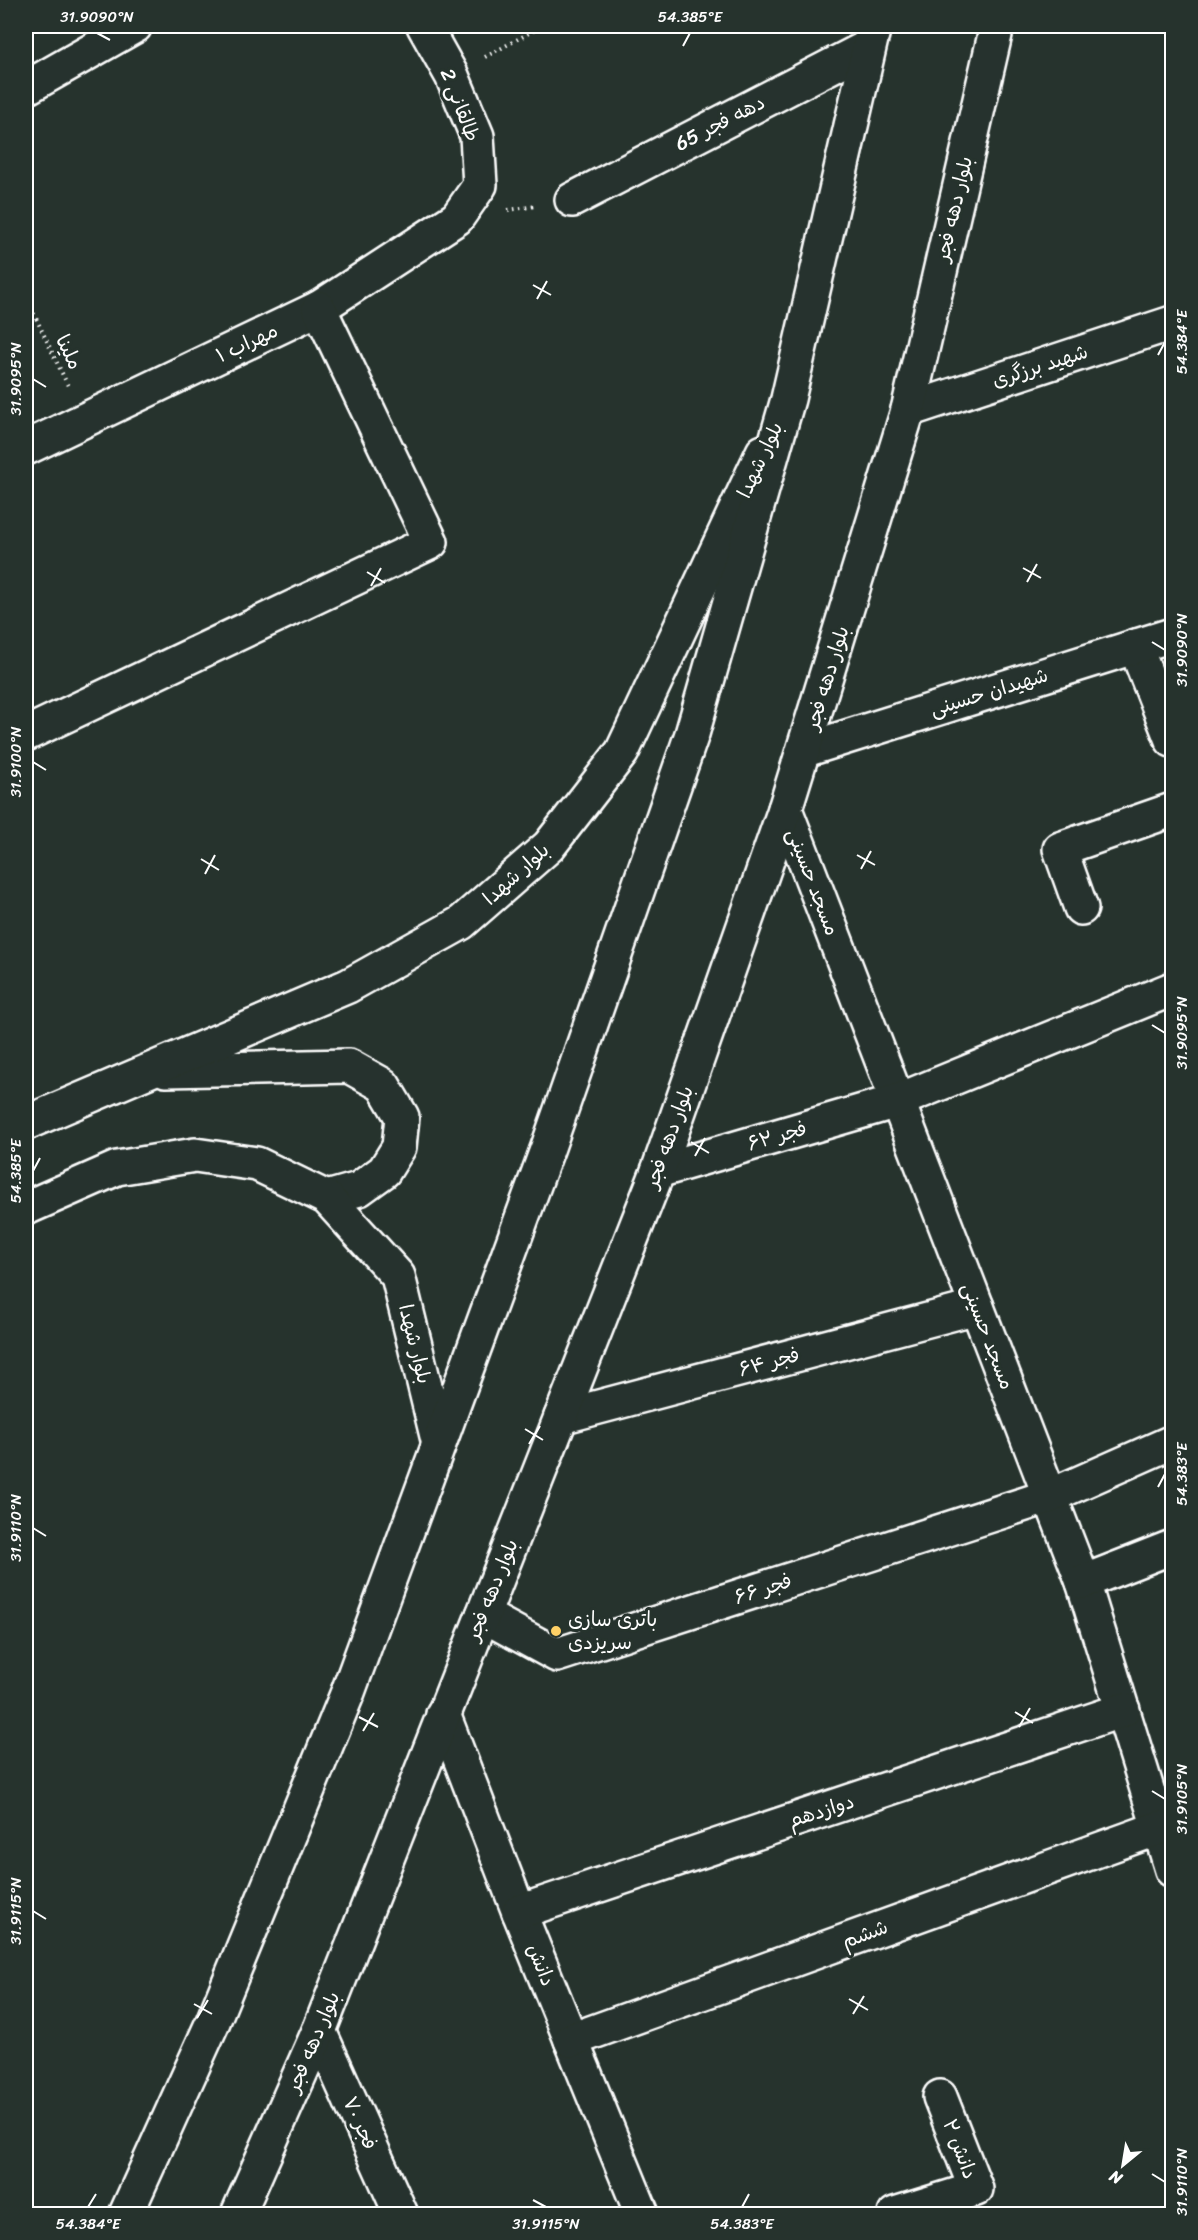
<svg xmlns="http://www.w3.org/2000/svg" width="1198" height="2240" font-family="Sriracha,'Playpen Sans Arabic',sans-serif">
	<rect width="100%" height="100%" fill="#26332d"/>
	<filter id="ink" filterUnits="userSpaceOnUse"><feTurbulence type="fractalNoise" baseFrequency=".0167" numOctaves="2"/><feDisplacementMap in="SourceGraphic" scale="12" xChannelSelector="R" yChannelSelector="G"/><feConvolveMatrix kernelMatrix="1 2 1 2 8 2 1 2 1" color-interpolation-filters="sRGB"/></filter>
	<g filter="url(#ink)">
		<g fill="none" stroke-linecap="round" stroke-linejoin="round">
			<defs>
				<g id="minor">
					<path d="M572,200L868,47"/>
					<path d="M908,410L1172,323"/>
					<path d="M26,448L319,308L457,218L480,185L477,136L452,76L424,26"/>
					<path d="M1135,646L1172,740"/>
					<path d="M26,734L431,542L319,308"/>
					<path d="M805,750L1172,635"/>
					<path d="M785,809L1083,1582L1172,1870"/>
					<path d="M1081,908L1060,849L1172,810"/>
					<path d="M658,1171L897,1101L1172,989"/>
					<path d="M561,1417L977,1307"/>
					<path d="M1083,1582L1172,1547"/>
					<path d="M483,1615L557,1655L1050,1496L1172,1442"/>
					<path d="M443,1714L519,1912L642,2214"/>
					<path d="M519,1912L1123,1710"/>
					<path d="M319,2031L401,2214"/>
					<path d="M571,2040L1159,1828"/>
					<path d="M895,2214L976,2189L940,2097"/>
				</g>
				<g id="tertiary">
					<path d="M166,1070L349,1066L383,1085L402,1117L399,1147L384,1171L359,1189L327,1198"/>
					<path d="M26,1123L348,986L461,923L549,846L622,752L763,452"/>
					<path d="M26,1208L117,1168L195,1155L257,1164L327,1198L398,1276L438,1440"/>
				</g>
				<path id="secondary" d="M26,88L135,26"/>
				<g id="primary">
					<path d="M126,2214L212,2024L348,1692L548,1147L692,734L788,399L874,26"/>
					<path d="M238,2214L319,2031L658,1171L785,809L908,410L997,26"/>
				</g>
			</defs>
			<use href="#minor" stroke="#fff" stroke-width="38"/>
			<use href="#tertiary" stroke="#fff" stroke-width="38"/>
			<use href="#secondary" stroke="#fff" stroke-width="38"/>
			<use href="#primary" stroke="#fff" stroke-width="38"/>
			<g stroke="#fff" stroke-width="4" stroke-dasharray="1.5 4.5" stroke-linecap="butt">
				<path d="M485,57L542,26"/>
				<path d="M508,210L536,206"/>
				<path d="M26,297L69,388"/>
			</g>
			<use href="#minor" stroke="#26332d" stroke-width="33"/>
			<use href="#tertiary" stroke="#26332d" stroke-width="33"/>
			<use href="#secondary" stroke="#26332d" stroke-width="33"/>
			<use href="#primary" stroke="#26332d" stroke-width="33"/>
		</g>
	</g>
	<path fill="none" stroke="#fff" stroke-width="2" d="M97,33L110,40M683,46L690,33M533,285L551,295M537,299L547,281M1158,355L1165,342M33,379L46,387M1023,568L1041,578M367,572L385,583M1027,582L1037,564M371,586L381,568M1152,642L1165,650M33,762L46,770M857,855L875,865M201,859L219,870M861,869L871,851M205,874L215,855M1152,1025L1165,1033M691,1142L709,1153M695,1156L705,1138M33,1171L40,1158M525,1429L543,1440M529,1444L540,1426M1158,1487L1165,1474M33,1528L46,1536M1015,1712L1033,1723M359,1717L378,1727M1019,1727L1030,1708M363,1731L374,1713M1152,1791L1165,1799M33,1911L46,1919M849,1999L868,2010M194,2004L212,2014M853,2014L864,1996M197,2018L208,2000M1152,2174L1165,2182M533,2200L546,2207M88,2207L96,2194M742,2207L749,2194"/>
	<circle fill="#ffd166" stroke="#26332d" stroke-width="2" cx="556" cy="1631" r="6"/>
	<g text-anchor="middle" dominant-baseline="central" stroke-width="6" stroke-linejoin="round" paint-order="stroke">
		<g font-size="20" fill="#fff" stroke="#26332d">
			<text transform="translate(460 105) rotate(69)">طالقانی 2</text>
			<text transform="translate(720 123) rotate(-27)">دهه فجر 65</text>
			<text transform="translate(954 209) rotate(-77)">بلوار دهه فجر</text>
			<text transform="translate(247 343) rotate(-25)">مهراب ۱</text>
			<text transform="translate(69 352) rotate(64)">ملینا</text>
			<text transform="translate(1040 366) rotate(-18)">شهید برزگری</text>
			<text transform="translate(760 460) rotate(-65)">بلوار شهدا</text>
			<text transform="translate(827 678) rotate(-73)">بلوار دهه فجر</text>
			<text transform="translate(989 692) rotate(-17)">شهیدان حسینی</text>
			<text transform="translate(516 874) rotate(-42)">بلوار شهدا</text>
			<text transform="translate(813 882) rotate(69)">مسجد حسینی</text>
			<text transform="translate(777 1136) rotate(-16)">فجر ۶۲</text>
			<text transform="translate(669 1137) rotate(-70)">بلوار دهه فجر</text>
			<text transform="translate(988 1336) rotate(69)">مسجد حسینی</text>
			<text transform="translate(415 1344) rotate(76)">بلوار شهدا</text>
			<text transform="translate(769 1362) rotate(-15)">فجر ۶۴</text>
			<text transform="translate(763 1589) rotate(-18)">فجر ۶۶</text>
			<text transform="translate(492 1590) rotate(-68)">بلوار دهه فجر</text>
			<text transform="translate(821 1811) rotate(-18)">دوازدهم</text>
			<text transform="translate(865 1934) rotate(-20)">ششم</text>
			<text transform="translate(541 1965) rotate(68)">دانش</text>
			<text transform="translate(313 2042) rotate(-67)">بلوار دهه فجر</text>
			<text transform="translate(360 2123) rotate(66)">فجر ۷۰</text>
			<text transform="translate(960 2149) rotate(69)">دانش ۲</text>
		</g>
		<g font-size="20" fill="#fff" stroke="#26332d" text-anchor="start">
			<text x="568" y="1619">باتری سازی<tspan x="568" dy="23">سریزدی</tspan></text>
		</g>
	</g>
	<rect width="1198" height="2240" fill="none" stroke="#26332d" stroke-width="66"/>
	<g transform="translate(1123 2165) rotate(210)" stroke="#26332d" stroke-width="4.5" paint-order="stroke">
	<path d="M0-4.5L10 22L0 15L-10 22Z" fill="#ffffff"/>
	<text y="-9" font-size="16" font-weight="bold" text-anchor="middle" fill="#ffffff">N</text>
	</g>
	<rect x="33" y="33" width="1132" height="2174" fill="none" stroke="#fff" stroke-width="2"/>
	<g font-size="15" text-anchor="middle" fill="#fff">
		<text x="97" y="22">31.9090°N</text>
		<text x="690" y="22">54.385°E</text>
		<text transform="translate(1182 342) rotate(-90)" y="5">54.384°E</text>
		<text transform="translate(16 379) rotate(-90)" y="5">31.9095°N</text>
		<text transform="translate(1182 650) rotate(-90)" y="5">31.9090°N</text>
		<text transform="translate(16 762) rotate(-90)" y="5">31.9100°N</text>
		<text transform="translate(1182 1033) rotate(-90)" y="5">31.9095°N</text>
		<text transform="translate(16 1171) rotate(-90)" y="5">54.385°E</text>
		<text transform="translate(1182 1474) rotate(-90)" y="5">54.383°E</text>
		<text transform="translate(16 1528) rotate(-90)" y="5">31.9110°N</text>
		<text transform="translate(1182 1799) rotate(-90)" y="5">31.9105°N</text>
		<text transform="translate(16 1911) rotate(-90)" y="5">31.9115°N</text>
		<text transform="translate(1182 2182) rotate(-90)" y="5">31.9110°N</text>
		<text x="88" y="2229">54.384°E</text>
		<text x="546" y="2229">31.9115°N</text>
		<text x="742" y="2229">54.383°E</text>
	</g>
</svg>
